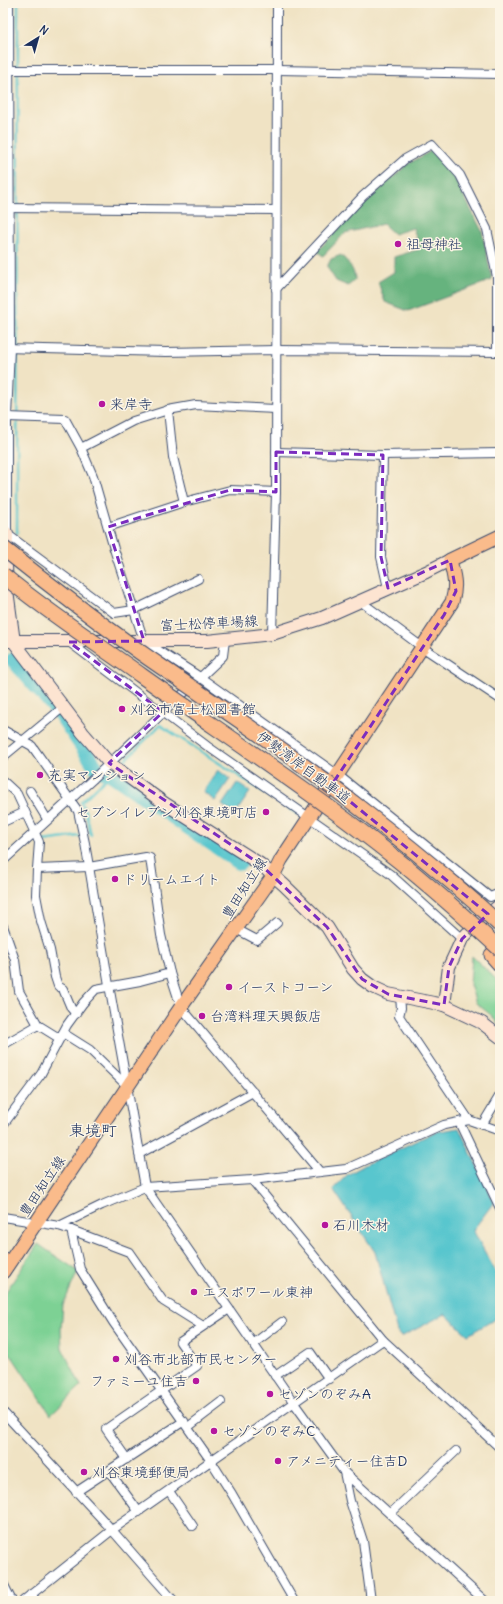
<svg xmlns="http://www.w3.org/2000/svg" width="503" height="1604" font-family="Delius,'Klee One',sans-serif">
	<rect width="100%" height="100%" fill="#fcf5e5"/>
	<filter id="ink" filterUnits="userSpaceOnUse"><feTurbulence type="fractalNoise" baseFrequency=".025" numOctaves="2"/><feDisplacementMap in="SourceGraphic" scale="8" xChannelSelector="R" yChannelSelector="G"/><feConvolveMatrix kernelMatrix="1 2 1 2 8 2 1 2 1" color-interpolation-filters="sRGB"/></filter>
	<filter id="wash" filterUnits="userSpaceOnUse"><feTurbulence type="fractalNoise" baseFrequency=".012" numOctaves="4" result="noise"/><feDisplacementMap in="SourceGraphic" scale="16" xChannelSelector="R" yChannelSelector="G"/><feGaussianBlur stdDeviation="0.9" result="paint"/><feColorMatrix in="noise" values="0 0 0 0 0 0 0 0 0 0 0 0 0 0 0 0 0 1.4 0 .05"/><feComposite in="paint" operator="in"/></filter>
	<g filter="url(#wash)">
		<rect width="100%" height="100%" fill="#f0e3c4"/>
		<g fill="#7dd194" stroke="#4c8079">
			<path d="M472,956L500,983V1027L491,1015L476,1003L470,985Z"/>
			<path d="M38,1244L78,1271L63,1305L61,1330L62,1348L81,1386L51,1415L3,1343V1296Z"/>
		</g>
		<g fill="#66b37e" stroke="#40716e">
			<path d="M431,151L454,177L482,231L492,280L408,311L385,302L378,282L394,272V257L420,249L413,228L394,234L383,224L345,233L323,256L317,251L365,202L408,164Z"/>
			<path d="M341,255C348,262 355,270 355,280L348,286L336,281L327,267L331,259Z"/>
		</g>
		<g fill="#59c6ce" stroke="#3a7a96">
			<path d="M218,770L230,779L215,801L203,792Z"/>
			<path d="M237,783L250,792L235,814L222,805Z"/>
			<path d="M459,1128L494,1202L473,1230L500,1280V1316L468,1335L445,1314L401,1337L397,1332L375,1252L333,1189L347,1175L365,1165L435,1132Z"/>
		</g>
		<g fill="none" stroke-linecap="round" stroke-linejoin="round">
			<g stroke="#59c6ce" stroke-width="2.5">
				<path d="M17,533L18,3"/>
				<path d="M119,766L160,725L298,814"/>
				<path d="M91,835L86,813L81,802L114,771"/>
				<path d="M43,841L79,836"/>
			</g>
			<path stroke="#59c6ce" stroke-width="15" d="M13,660L60,714L98,770L111,774L240,863"/>
		</g>
	</g>
	<g filter="url(#ink)">
		<g fill="none" stroke-linecap="round" stroke-linejoin="round">
			<defs>
				<g id="street">
					<path d="M9,3L10,348L7,417V534L114,613L134,610L198,579"/>
					<path d="M3,70H277L500,74"/>
					<path d="M3,208L276,210"/>
					<path d="M276,289L363,196L405,159L432,144L460,175L487,229L497,277V352"/>
					<path d="M3,348L166,352L277,350L500,352"/>
					<path d="M168,410L173,457L184,502"/>
					<path d="M7,417L65,419L81,448L93,476L114,549L144,641L200,677L338,775L490,897L500,893"/>
					<path d="M81,448L133,421L168,410L196,405L276,409"/>
					<path d="M276,452L383,455L500,453"/>
					<path d="M383,455L381,557L388,588"/>
					<path d="M108,527L184,502L230,490L276,492"/>
					<path d="M360,601L422,647L500,699"/>
					<path d="M272,634L276,492L277,3"/>
					<path d="M69,642L207,746L390,874L462,939"/>
					<path d="M3,730L32,746L78,811L85,843L109,985L145,1187L294,1403L344,1472L485,1601"/>
					<path d="M3,757L60,710L64,709"/>
					<path d="M3,781L17,794L39,842L37,869L36,895L41,921L50,950L55,977L58,986L63,989L71,1008L76,1014"/>
					<path d="M30,791L47,819"/>
					<path d="M3,822L25,812"/>
					<path d="M3,861L93,779L223,656L225,640"/>
					<path d="M37,869L89,867L146,857L150,858L161,935L170,973L181,1007L320,1172"/>
					<path d="M3,926L15,960L19,991L38,1025L59,1038"/>
					<path d="M236,929L257,940L277,923"/>
					<path d="M400,997L401,1008L399,1016L469,1120"/>
					<path d="M63,1033L90,1050L127,1086"/>
					<path d="M3,1045L38,1025"/>
					<path d="M459,1122L500,1208"/>
					<path d="M3,1125L41,1074L67,1025L83,1003L96,989L140,981L170,973"/>
					<path d="M482,1125L500,1095"/>
					<path d="M139,1154L253,1092"/>
					<path d="M252,1180L383,1340L500,1448"/>
					<path d="M3,1217L59,1226L71,1230L80,1269L113,1322L211,1461L232,1494L294,1601"/>
					<path d="M59,1226L102,1205L145,1187L252,1180L346,1169L444,1125L469,1120L500,1131"/>
					<path d="M71,1230L129,1252L163,1301L203,1326"/>
					<path d="M253,1344L282,1322"/>
					<path d="M275,1376L310,1352L329,1379"/>
					<path d="M3,1412L112,1530L174,1601"/>
					<path d="M188,1427L221,1402"/>
					<path d="M127,1459L106,1429L197,1366L180,1342L229,1309"/>
					<path d="M109,1471L139,1512"/>
					<path d="M344,1472L350,1501L363,1541L371,1601"/>
					<path d="M169,1491L193,1526"/>
					<path d="M76,1492L184,1421"/>
					<path d="M391,1513L456,1451"/>
					<path d="M3,1583L12,1601"/>
					<path d="M31,1594L36,1601"/>
					<path d="M23,1601L112,1530L383,1340"/>
				</g>
				<g id="secondary">
					<path d="M3,530L7,534L6,564L7,590L14,642L83,733L109,763L164,803L260,864L284,885L327,927L353,969L362,979L373,987L388,994L444,1005L482,1023L500,1037"/>
					<path d="M3,641H207L272,634L322,618L426,572L450,560"/>
					<path d="M444,1005L449,967L462,939L478,922L500,905"/>
				</g>
				<path id="primary" d="M3,1272L181,1007L273,876L281,860L452,602C457,585 454,577 450,560L500,536"/>
				<path id="highway" d="M492,955L500,964"/>
			</defs>
			<use href="#street" stroke="#3b4a6d" stroke-width="10"/>
			<use href="#secondary" stroke="#3b4a6d" stroke-width="14"/>
			<use href="#primary" stroke="#3b4a6d" stroke-width="15"/>
			<use href="#highway" stroke="#3b4a6d" stroke-width="17"/>
			<use href="#street" stroke="#fff" stroke-width="8"/>
			<use href="#secondary" stroke="#fde4d1" stroke-width="12"/>
			<use href="#primary" stroke="#fabb8b" stroke-width="13"/>
			<use href="#highway" stroke="#fabb8b" stroke-width="15"/>
			<defs>
				<g id="highway-bridge">
					<path d="M3,548C48,584 94,619 140,652C187,685 236,717 282,750C358,805 432,862 500,925"/>
					<path d="M3,575C47,612 96,643 142,676C228,737 317,795 399,861C434,889 467,919 500,949"/>
				</g>
			</defs>
			<use href="#highway-bridge" stroke="#3b4a6d" stroke-width="17" stroke-linecap="butt"/>
			<use href="#highway-bridge" stroke="#fabb8b" stroke-width="15"/>
		</g>
	</g>
	<path fill="none" stroke="#7b2cbf" stroke-width="3" stroke-dasharray="8 5" stroke-linejoin="round" d="M276,452L383,455L381,557L388,588L450,560L456,591L444,615L331,786L488,914L462,939L449,967L444,1005L388,994L362,979L327,927L260,864L109,763L163,712L69,642L144,641L108,527L230,490L276,492Z"/>
	<g fill="#b5179e" stroke="#fcf5e5" stroke-width="1.5">
		<circle cx="398" cy="244" r="4"/>
		<circle cx="102" cy="404" r="4"/>
		<circle cx="122" cy="709" r="4"/>
		<circle cx="40" cy="775" r="4"/>
		<circle cx="266" cy="812" r="4"/>
		<circle cx="115" cy="879" r="4"/>
		<circle cx="229" cy="987" r="4"/>
		<circle cx="202" cy="1016" r="4"/>
		<circle cx="325" cy="1225" r="4"/>
		<circle cx="194" cy="1292" r="4"/>
		<circle cx="116" cy="1359" r="4"/>
		<circle cx="196" cy="1381" r="4"/>
		<circle cx="270" cy="1394" r="4"/>
		<circle cx="214" cy="1431" r="4"/>
		<circle cx="278" cy="1461" r="4"/>
		<circle cx="84" cy="1472" r="4"/>
	</g>
	<g text-anchor="middle" dominant-baseline="central" stroke-width="3" stroke-linejoin="round" paint-order="stroke">
		<g font-size="14" fill="#1b2f5e" stroke="#fcf5e5" text-anchor="start">
			<text x="406" y="244">祖母神社</text>
			<text x="110" y="404">来岸寺</text>
			<text x="130" y="709">刈谷市富士松図書館</text>
			<text x="48" y="775">充実マンション</text>
			<text x="258" y="812" text-anchor="end">セブンイレブン刈谷東境町店</text>
			<text x="123" y="879">ドリームエイト</text>
			<text x="237" y="987">イーストコーン</text>
			<text x="210" y="1016">台湾料理天興飯店</text>
			<text x="333" y="1225">石川木材</text>
			<text x="202" y="1292">エスポワール東神</text>
			<text x="124" y="1359">刈谷市北部市民センター</text>
			<text x="188" y="1381" text-anchor="end">ファミーユ住吉</text>
			<text x="278" y="1394">セゾンのぞみA</text>
			<text x="222" y="1431">セゾンのぞみC</text>
			<text x="286" y="1461">アメニティー住吉D</text>
			<text x="92" y="1472">刈谷東境郵便局</text>
		</g>
		<g font-size="14" fill="#1b2f5e" stroke="#fcf5e5">
			<text transform="translate(209 623) rotate(-3)">富士松停車場線</text>
			<text transform="translate(304 767) rotate(36)">伊勢湾岸自動車道</text>
			<text transform="translate(244 888) rotate(-57)">豊田知立線</text>
			<text transform="translate(42 1186) rotate(-56)">豊田知立線</text>
		</g>
		<g font-size="16" fill="#1b2f5e" stroke="#fcf5e5">
			<text x="93" y="1130">東境町</text>
		</g>
	</g>
	<rect width="503" height="1604" fill="none" stroke="#fcf5e5" stroke-width="16"/>
	<g transform="translate(38 38) rotate(37)" stroke="#fcf5e5" stroke-width="3" paint-order="stroke">
	<path d="M0-3L7 15L0 10L-7 15Z" fill="#1b2f5e"/>
	<text y="-6" font-size="11" font-weight="bold" text-anchor="middle" fill="#1b2f5e">N</text>
	</g>
</svg>
